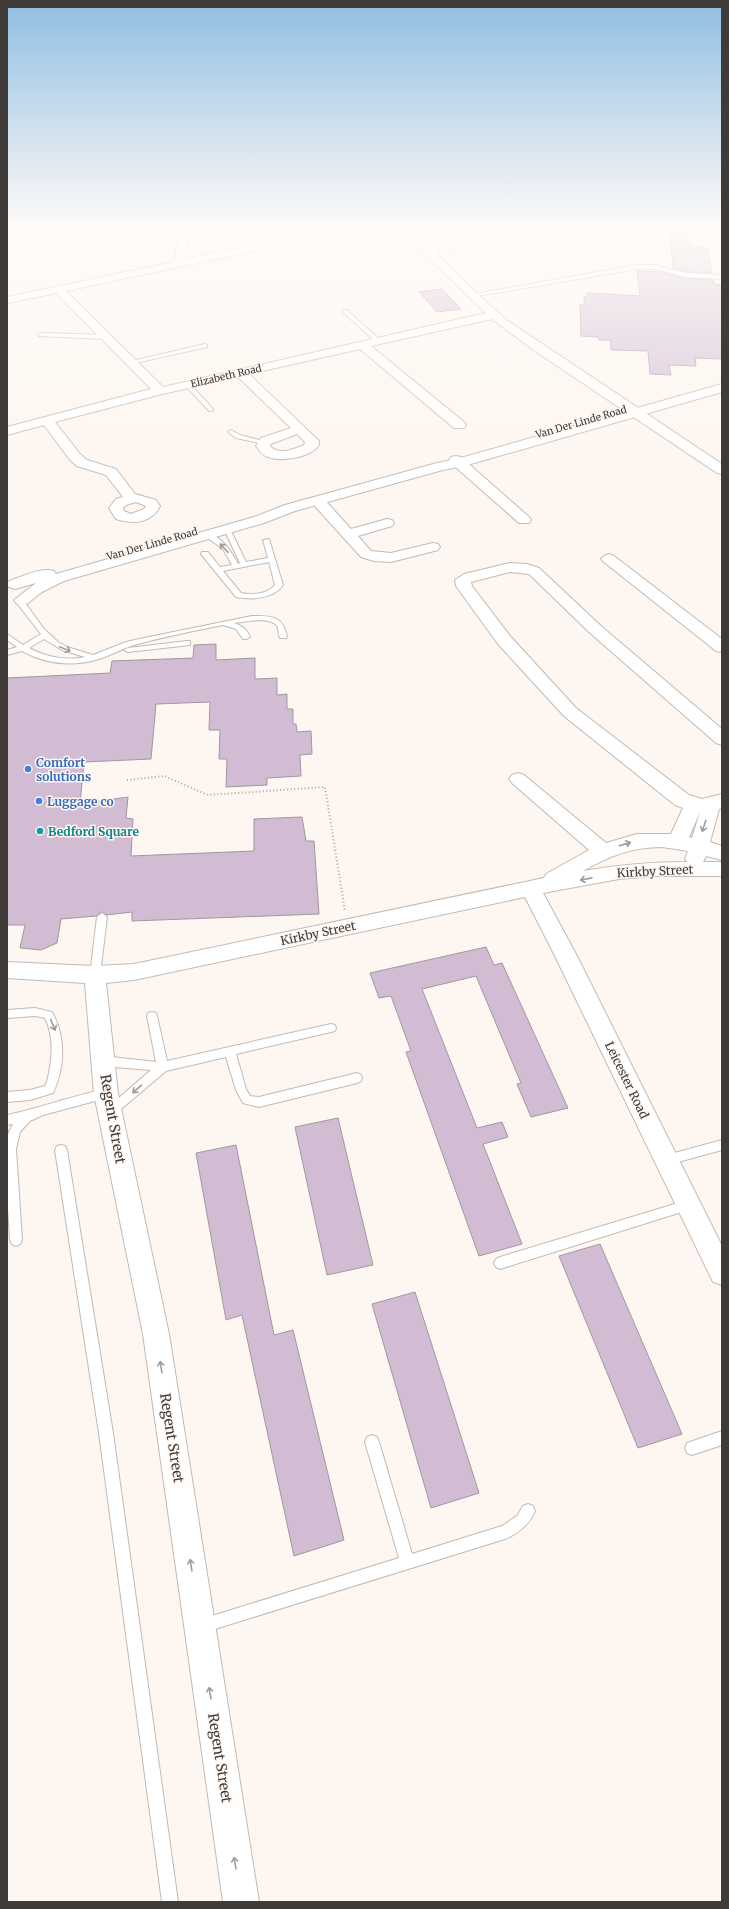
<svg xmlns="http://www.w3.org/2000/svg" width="729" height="1909" font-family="Merriweather,serif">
	<rect width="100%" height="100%" fill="#fef6f0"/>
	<g fill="#d1bcd4" stroke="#9e999f">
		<path d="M669,227H686L689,246L707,247L712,273L686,272L673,268Z"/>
		<path d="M637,271L661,272L686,278L713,280L714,284L722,285V359L695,358L696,366L669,365L671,375L650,374L648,351L611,350V340H599L598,337L581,336L580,305H584V297H587V293L640,296Z"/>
		<path d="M442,289L461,309L437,312L419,292Z"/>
		<path d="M216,644V660L255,658V679L277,678V695L287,694V709H293V724H296L297,732L311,731L312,754L300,755L301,776L267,778V785L226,787L227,759H219L220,730H209L210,702L156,704L151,759L84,762L80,804L128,797L126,818L133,819L131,856L254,851V819L302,817L306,841H314L319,914L132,921V912L106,915L102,912L96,916L61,919L57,943L41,950L20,948L25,925H7V678L110,673L112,661L193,658L194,645Z"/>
		<path d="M486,947L494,965L502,963L568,1108L531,1117L517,1084L521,1083L476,976L422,989L477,1128L502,1122L508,1137L483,1144L522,1244L479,1256L406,1052L411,1051L391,996L379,998L370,973Z"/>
		<path d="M338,1118L373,1265L327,1275L295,1127Z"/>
		<path d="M236,1145L274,1335L293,1330L344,1540L294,1556L242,1315L226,1320L196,1153Z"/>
		<path d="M600,1244L682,1434L638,1448L559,1256Z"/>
		<path d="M415,1292L479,1493L431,1508L372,1304Z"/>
	</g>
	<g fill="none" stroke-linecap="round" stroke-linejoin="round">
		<defs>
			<g id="lane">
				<path d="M637,265H655L686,273L722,275V279L686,277L655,269H637L472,297L469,295Z"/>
				<path d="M343,310H347L380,340V342H376L343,312Z"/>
				<path d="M41,333L106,335L109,337L106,339L39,336L38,335Z"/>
				<path d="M205,344L207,345V347L131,364L128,362Z"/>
				<path d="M186,384H190L213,409V411H209L186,386Z"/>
				<path d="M231,430L240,435L267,442L264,444L236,438L228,432Z"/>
				<path d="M227,527L230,529L246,562L268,558L263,540L269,539L283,585C274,599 251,600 236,597L201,554L202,552H208L220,567L232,565L223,549L205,536V534C219,532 232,553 238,564L240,563L224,529ZM269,562L275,585C268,594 253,595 241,593L223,571Z"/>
				<path d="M17,600H23L44,629L58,642L67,647L93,655L126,642L144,638L252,616C271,616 282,615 287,636L286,638H280C278,634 279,629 277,626C270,616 244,622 234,623C242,626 247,629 250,637L246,639H243L236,629L223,625C193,631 163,637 134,645C122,649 111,655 99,659C73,667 46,664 22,651L7,655V650L17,647L7,640V634L23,645L41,634L16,602ZM44,639L62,650L85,657C66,661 46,657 29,648Z"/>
				<path d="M187,641H190V645L128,652L124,650L128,648Z"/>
				<path d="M102,913L107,917L100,975L99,978H91L90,975L97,917Z"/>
				<path d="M35,1008L52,1012C66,1037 65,1067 53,1093L30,1100L7,1102V1092L30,1090L45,1086L47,1082C52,1061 55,1038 45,1018L35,1016L7,1018V1010Z"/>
				<path d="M152,1012L156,1013L157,1016L167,1061L331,1024L335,1025L336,1028L335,1031L331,1032L236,1054L246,1089L250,1096L259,1097L357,1073L361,1075L362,1078L361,1081L357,1083L259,1107L243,1103L236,1090L226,1057L166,1071L114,1115L110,1117L106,1115L104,1112L106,1109L151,1070L103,1066L99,1064L98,1061L99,1058L103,1056L156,1062L147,1016L148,1013Z"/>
				<path d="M106,1089L110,1091L111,1094L110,1097L43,1115L30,1121L20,1132L16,1149L22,1240L20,1244L16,1246L12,1244L10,1240L7,1192V1136L13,1124L7,1125V1115C40,1108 72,1096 106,1089Z"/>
				<path d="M722,1140V1150L667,1165L663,1164L661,1160L663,1156L667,1155Z"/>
				<path d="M61,1145L65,1146L67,1150L113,1433L178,1902H162L99,1433L55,1150L57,1146Z"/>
				<path d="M688,1200L692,1201L694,1205L692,1209L688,1210L500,1269L496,1267L494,1263L496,1259L500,1257Z"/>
				<path d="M722,1431V1445L692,1455L687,1453L685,1448L687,1443Z"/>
				<path d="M372,1435L377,1437L379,1442L412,1554L502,1526L517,1516L523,1506L528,1504L533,1506L535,1511C529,1525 519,1533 505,1539L202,1633L197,1631L195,1626L197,1621L202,1619L399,1558L365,1442L367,1437Z"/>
			</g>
			<g id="street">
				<path d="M180,227H190L185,259L338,227H358L353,230L66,291L163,387L486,313L397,227H408L430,246L520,227H540L535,230L435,252L472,289L505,319L722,464V474L717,473L535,351L492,319L371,346L464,422L466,425L464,428H454L360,349L249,374L319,441V445C310,458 282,462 268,457C262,455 260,451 256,446L261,438L291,428L238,377L162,394L55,422L80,454L87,460L116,469L135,494L156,500L160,506C152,523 133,525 116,519L109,508L116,499L123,497L106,475L77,466L70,460L44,425L7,435V427L151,389L56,293L7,303V297L174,262ZM297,434L305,442L304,445C294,449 279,456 270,446L271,444ZM136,502L146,506L144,509L131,514L124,511L123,508L126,505Z"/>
				<path d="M456,456L461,457L529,517L531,520L529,523H519L451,463L449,460L451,457Z"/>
				<path d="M318,497L323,498L351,529L387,519L392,520L394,523L392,526L358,536L371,551L391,553L433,543L438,544L440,547L438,550L391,562L374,561L361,557L313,504L311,501L313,498Z"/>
				<path d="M609,554L614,556L722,639V652L716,651L604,562L601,559L604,556Z"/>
				<path d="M510,563L527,564L539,568L601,626L722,729V745L716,743L589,632L529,574L510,572L471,582L472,586L510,636L576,708L689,795L702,799L722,794V808L719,809L710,842L722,846V860L706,856L703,862H722V876H653L619,879L543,893L577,956L722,1246V1285L713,1282L555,956L525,897L134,980L106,983L118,1094L169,1334L259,1902H223L143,1334L94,1094L85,983L7,978V962L95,966L134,964L544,878L546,874L589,850L512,783L509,779L512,775L518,773L524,775L606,843L637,834H671L683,808L675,805L564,716L498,644L456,586L455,580L464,574ZM700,812L692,838L689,837ZM662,847L688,851L685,859L687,862C651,862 618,865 583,871C609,856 632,847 662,847Z"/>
			</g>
			<path id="secondary" d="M722,384V392L464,466L443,470L295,511L264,523L64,581L42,592L28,603L22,605L16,603L14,600L36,583L15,589L9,587L7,584L9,581C22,577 40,567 54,571L56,574L254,517L285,505L437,463L457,459Z"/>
		</defs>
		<use href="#lane" stroke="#c2bab5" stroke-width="2"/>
		<use href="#street" stroke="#c2bab5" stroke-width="2"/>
		<use href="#secondary" stroke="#c2bab5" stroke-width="2"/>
		<path stroke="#ada7a3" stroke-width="2" stroke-dasharray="1 2.5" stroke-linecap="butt" d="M127,780L164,776L208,795L325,787L345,911"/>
		<use href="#lane" fill="#fff" fill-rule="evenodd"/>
		<use href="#street" fill="#fff" fill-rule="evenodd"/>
		<use href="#secondary" fill="#fff" fill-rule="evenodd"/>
	</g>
	<defs><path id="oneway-shaft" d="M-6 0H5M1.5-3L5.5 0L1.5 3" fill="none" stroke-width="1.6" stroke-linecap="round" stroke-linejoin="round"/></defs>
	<g stroke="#9f9d9c">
		<use href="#oneway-shaft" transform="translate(224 548) rotate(-133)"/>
		<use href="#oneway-shaft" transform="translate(65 649) rotate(22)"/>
		<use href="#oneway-shaft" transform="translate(704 826) rotate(108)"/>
		<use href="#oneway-shaft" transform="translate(625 844) rotate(-16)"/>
		<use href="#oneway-shaft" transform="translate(586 879) rotate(169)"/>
		<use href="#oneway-shaft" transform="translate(53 1025) rotate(68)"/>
		<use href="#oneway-shaft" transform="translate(137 1089) rotate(139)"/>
		<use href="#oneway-shaft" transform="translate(161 1367) rotate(-99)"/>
		<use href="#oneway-shaft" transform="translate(191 1565) rotate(-99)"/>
		<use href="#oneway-shaft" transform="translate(210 1693) rotate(-99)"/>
		<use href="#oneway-shaft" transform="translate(235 1863) rotate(-99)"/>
	</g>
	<linearGradient id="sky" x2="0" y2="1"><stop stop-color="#8fbee2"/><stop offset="0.46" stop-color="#fffbf8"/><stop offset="1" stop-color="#fffbf8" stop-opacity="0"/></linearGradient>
	<rect width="729" height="494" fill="url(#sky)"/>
	<g fill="#3f7fe0" stroke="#fef6f0" stroke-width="1.5">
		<circle cx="28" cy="769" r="4"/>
		<circle cx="39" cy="801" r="4"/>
	</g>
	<circle fill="#0f9aa8" stroke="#fef6f0" stroke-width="1.5" cx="40" cy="831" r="4"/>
	<g text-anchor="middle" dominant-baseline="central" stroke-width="3" stroke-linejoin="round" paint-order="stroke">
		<g font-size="10" fill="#3f3b39" stroke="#fef6f0">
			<text transform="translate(226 376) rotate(-13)">Elizabeth Road</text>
			<text transform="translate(581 422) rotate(-16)">Van Der Linde Road</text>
			<text transform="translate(152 544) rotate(-16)">Van Der Linde Road</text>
		</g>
		<g font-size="12" font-weight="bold" fill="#366cbe" stroke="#fef6f0" text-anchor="start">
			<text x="36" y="762">Comfort<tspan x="36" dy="14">solutions</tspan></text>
			<text x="47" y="801">Luggage co</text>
		</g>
		<g font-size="12" font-weight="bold" fill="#0d838f" stroke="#fef6f0" text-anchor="start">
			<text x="48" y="831">Bedford Square</text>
		</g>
		<g font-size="12" fill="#3f3b39" stroke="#fef6f0">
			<text transform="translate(655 871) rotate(-3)">Kirkby Street</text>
			<text transform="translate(318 933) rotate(-12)">Kirkby Street</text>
			<text transform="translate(627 1080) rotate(64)">Leicester Road</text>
		</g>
		<g font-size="14" fill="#3f3b39" stroke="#fef6f0">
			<text transform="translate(113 1119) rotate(80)">Regent Street</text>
			<text transform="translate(172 1438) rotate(81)">Regent Street</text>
			<text transform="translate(220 1758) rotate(81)">Regent Street</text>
		</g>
	</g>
	<rect width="729" height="1909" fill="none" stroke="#3f3b39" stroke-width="16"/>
</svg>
